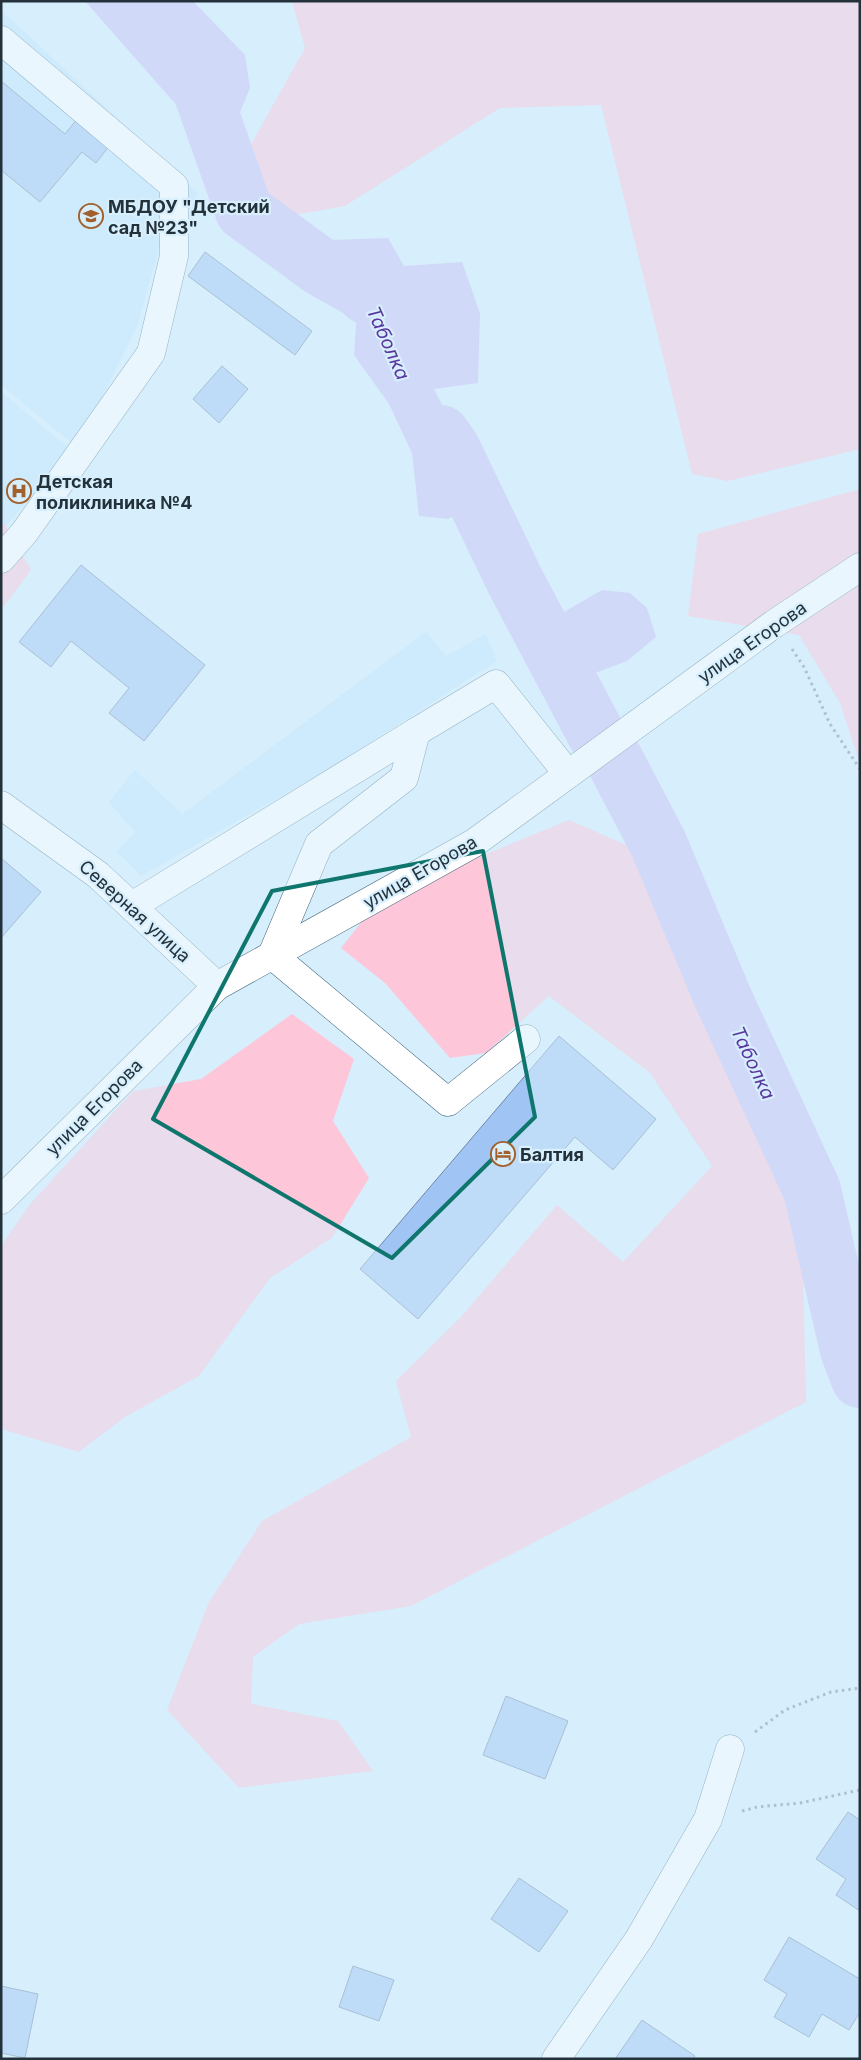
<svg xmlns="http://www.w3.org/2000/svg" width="861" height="2060" font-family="Inter,sans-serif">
	<rect width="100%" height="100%" fill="#d7eefc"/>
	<g fill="#c2e6fd">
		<path d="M1,10L198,193L162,239L136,329L77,447L1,385Z"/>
		<path d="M1,392L71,450L1,532Z"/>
		<path d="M426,632L446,656L486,634L497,661L332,767L141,876L117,852L135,832L109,802L135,770L182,814Z"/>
	</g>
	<g fill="#fec6d9">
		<path d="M292,1H860V449L728,481L692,474L601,105L500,108L345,206L276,218L246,153L305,48Z"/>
		<path d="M860,489V764L840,703L799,635L688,616L698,534Z"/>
		<path d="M1,522L4,523L31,570L1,610Z"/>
		<path d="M569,820L640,851L690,971L802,1227L806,1402L411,1606L299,1624L253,1657L251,1704L338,1721L373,1771L239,1788L167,1710L209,1602L262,1521L411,1437L396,1381L460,1318L557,1205L623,1262L712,1166L650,1073L549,996L486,1053L450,1058L385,983L341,948L367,915L437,874Z"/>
		<path d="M292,1014L354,1059L333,1121L369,1178L332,1238L270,1278L199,1376L125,1417L79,1452L1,1429V1246L31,1203L133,1091L201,1079Z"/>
	</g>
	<g fill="#cbbef5">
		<path d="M85,1H193L245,55L250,88L238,117L197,124L172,100Z"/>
		<path d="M388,238L404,266L462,262L480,313L478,383L434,389L475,469L477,504L448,519L419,516L412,453L389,404L354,355L358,297L299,260L301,241Z"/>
		<path d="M602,590L630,593L647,608L656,637L627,661L579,679L548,677L537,651L562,613Z"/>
	</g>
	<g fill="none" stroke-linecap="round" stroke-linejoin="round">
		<g stroke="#cbbef5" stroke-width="58">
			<path d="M134,1L193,66L244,211L322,268L365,292L366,295"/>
			<path d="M441,434L452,450L515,581L596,734"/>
			<path d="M614,759L658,843L723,998L812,1190L849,1350L860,1379"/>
		</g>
	</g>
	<g fill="#a0c4f3" stroke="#7187a4">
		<path d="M1,81L65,134L81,114L113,141L96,163L82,152L40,202L1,170Z"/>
		<path d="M205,252L312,331L295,355L188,276Z"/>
		<path d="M222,366L248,389L219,423L193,399Z"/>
		<path d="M81,565L205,665L144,741L109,713L129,688L71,641L51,667L19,642Z"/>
		<path d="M1,858L41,892L1,938Z"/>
		<path d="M559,1036L656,1119L613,1170L575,1137L418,1319L360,1269Z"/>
		<path d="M506,1696L568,1721L545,1779L483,1755Z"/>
		<path d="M848,1812L860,1820V1911L836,1895L846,1879L816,1859Z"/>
		<path d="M519,1878L568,1911L539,1952L491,1919Z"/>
		<path d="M789,1937L860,1979V2012L849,2030L822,2014L809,2037L774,2017L787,1994L764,1980Z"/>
		<path d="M353,1966L394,1980L379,2021L339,2007Z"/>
		<path d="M1,1986L38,1994L25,2058L1,2053Z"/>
		<path d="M642,2020L695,2056L693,2059H615Z"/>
	</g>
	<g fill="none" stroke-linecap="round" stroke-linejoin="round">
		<defs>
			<g id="minor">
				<path d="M1,40L174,186V256L151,353L24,533L1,559"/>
				<path d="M1,805L98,875L217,986"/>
				<path d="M132,906L416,732"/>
				<path d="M526,1039L448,1102L272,955L319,844L404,778L416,732L496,684L568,774"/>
				<path d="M1,1200L217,986L474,843L774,624L860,567"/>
				<path d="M556,2059L639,1939L708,1819L730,1749"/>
			</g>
		</defs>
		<use href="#minor" stroke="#46687d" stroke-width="29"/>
		<g stroke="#7a8c97" stroke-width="3" stroke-dasharray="2.5 4" stroke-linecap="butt">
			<path d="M792,649L804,667L830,724L860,769"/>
			<path d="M755,1732L785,1710L831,1692L860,1688"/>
			<path d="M742,1811L757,1807L800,1803L860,1790"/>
		</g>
		<use href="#minor" stroke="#fff" stroke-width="28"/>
	</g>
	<path d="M0 0H861V2060H0ZM483,851L535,1117L392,1258L153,1119L272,891Z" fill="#d7eefc" fill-opacity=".55" fill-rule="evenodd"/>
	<path fill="none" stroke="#0f766e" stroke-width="4" stroke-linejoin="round" d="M483,851L535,1117L392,1258L153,1119L272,891Z"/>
	<defs>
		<symbol id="school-ring" viewBox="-11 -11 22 22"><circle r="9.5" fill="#d7eefc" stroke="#a2602d" stroke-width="1.5"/><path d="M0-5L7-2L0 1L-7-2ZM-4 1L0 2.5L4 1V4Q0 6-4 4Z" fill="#a2602d"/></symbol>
		<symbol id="hospital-ring" viewBox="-11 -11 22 22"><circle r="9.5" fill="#d7eefc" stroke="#a2602d" stroke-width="1.5"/><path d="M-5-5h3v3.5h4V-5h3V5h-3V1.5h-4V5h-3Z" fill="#a2602d"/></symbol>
		<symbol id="hotel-ring" viewBox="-11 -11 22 22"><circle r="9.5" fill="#d7eefc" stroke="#a2602d" stroke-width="1.5"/><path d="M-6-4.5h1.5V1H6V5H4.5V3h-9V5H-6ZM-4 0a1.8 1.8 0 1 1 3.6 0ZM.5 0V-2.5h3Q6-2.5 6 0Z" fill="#a2602d"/></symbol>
	</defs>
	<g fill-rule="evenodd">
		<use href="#school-ring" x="77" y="202" width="28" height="28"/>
		<use href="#hospital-ring" x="5" y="477" width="28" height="28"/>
		<use href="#hotel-ring" x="489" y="1140" width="28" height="28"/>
	</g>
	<g text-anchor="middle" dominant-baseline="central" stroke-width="4.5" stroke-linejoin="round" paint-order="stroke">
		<g font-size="18" font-weight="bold" fill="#23313a" stroke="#d7eefc" text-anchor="start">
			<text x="108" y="206">МБДОУ "Детский<tspan x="108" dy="21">сад №23"</tspan></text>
			<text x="36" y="481">Детская<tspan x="36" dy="21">поликлиника №4</tspan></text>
			<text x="520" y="1154">Балтия</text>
		</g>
		<g font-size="18" fill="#23313a" stroke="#d7eefc">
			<text transform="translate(752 642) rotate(-35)">улица Егорова</text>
			<text transform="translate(420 872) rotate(-30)">улица Егорова</text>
			<text transform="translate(135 911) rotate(42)">Северная улица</text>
			<text transform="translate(94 1107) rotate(-45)">улица Егорова</text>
		</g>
		<g font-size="19" font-style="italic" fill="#5b369e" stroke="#d7eefc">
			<text transform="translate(388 343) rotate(66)">Таболка</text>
			<text transform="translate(753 1063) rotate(65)">Таболка</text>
		</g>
	</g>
	<rect width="861" height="2060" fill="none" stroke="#23313a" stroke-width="5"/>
</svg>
